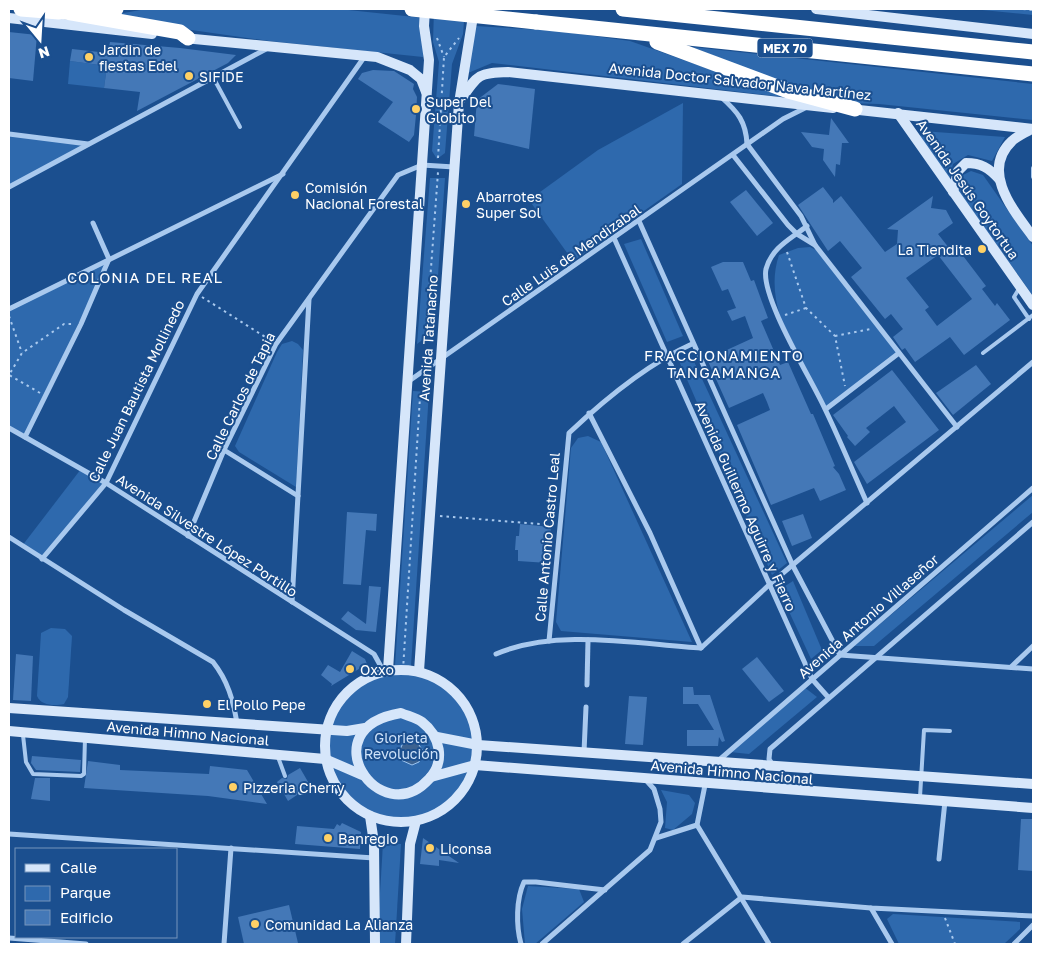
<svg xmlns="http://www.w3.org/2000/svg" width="1042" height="953" font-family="'Golos Text',sans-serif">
	<rect width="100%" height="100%" fill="#1b4f8f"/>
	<g fill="#2e69ad">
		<path d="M146,9H339L424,18L423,57L269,41L101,17Z"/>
		<path d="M434,9H465L463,34L452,64L445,153L437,159L432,151L439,62L433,42Z"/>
		<path d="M972,9H1033V15Z"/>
		<path d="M475,26L558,31L630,41L791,98L492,63L468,73Z"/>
		<path d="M692,47L1033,84V120L879,104L848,103L783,83Z"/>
		<path d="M70,61L107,66L104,88L68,84Z"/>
		<path d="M683,103L682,184L573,261L529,200L598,150Z"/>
		<path d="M922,131L1005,137L992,161L968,155L953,164L949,181L919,141Z"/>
		<path d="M9,134L89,144L9,187Z"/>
		<path d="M971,171L983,175L1033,246V296L959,192L963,175Z"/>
		<path d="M430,178H445L434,331L417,344Z"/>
		<path d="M641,239L683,336L667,342L624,244Z"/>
		<path d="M810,247L818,251L899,353L826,407C802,362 761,308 779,255L798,248Z"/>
		<path d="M109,259L25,437L9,428V309Z"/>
		<path d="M292,341L298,344L303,350L296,487L239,452L235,446L277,352L282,344Z"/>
		<path d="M691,355L787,563L772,575L679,361Z"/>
		<path d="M413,391L429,392L411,666H395Z"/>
		<path d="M588,436L601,442L692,642L561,631L556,622L571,448L578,438Z"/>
		<path d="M81,469L106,483L42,559L22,546Z"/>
		<path d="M1033,495V512L874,646H854Z"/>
		<path d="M793,581L822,650L811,659L779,590Z"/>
		<path d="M51,628L65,629L72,636L68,697L64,704C55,706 41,706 37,696L41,633Z"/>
		<circle cx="401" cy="746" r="76"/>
		<path d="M804,687L817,697L749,754L730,752Z"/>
		<path d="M661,790L689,795L695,803L692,814L673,830L665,828L667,802Z"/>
		<path d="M383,843L401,844L395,944H377Z"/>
		<path d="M528,886L579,889L584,902L535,944H525L522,909Z"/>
		<path d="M893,914L1020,922V929L1004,944H899L887,919Z"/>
	</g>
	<path fill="#3c6290" stroke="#9cc4f0" d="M409,740L417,742L423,751L419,762L412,765L401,760L399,752L402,745Z"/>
	<g fill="#4478b7" fill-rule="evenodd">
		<path d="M9,32L37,35L33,81L9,78Z"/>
		<path d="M110,42L180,48L236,55L228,63L137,111L140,92L104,88L107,66L70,61L72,49L108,53Z"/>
		<path d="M373,70L394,71L414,84L413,89L417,97L416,115L414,135L409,142L378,122L393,102L358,79L362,73Z"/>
		<path d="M498,84L535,89L529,149L474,136L477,100Z"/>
		<path d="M831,118L849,143H842L840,165L836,164L835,177L823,160L824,149L812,147L801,132L829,135Z"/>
		<path d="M823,187L833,200V203L841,196L885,252L897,244L898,230L887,229L933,196L931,208L946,210L953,223L938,234L949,248L954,244L986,286L982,289L995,306L997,303L1010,320L964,355L950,337L915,362L905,348L902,350L893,337L903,329L891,314L885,319L851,277L862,268L840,241L828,251L798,205ZM938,255L972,299L937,326L925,310L929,307L906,278Z"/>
		<path d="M746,190L773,223L757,236L730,202Z"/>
		<path d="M723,262H743L751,281L754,280L768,318L761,321L780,365L788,362L811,414H813L835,466L833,467L839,474L846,490L820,501L814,488L771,505L737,425L770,410L767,402L763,393L729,408L707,359L753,338L745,316L732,321L727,311L736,308L728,289L722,291L711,267Z"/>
		<path d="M976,365L991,384L953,415L936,393Z"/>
		<path d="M892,370L939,430L867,484L854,462L906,422L894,406L866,428L870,432L855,446L847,437L848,436L833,415Z"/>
		<path d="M347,512L377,514L376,531L366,530L361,585L343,584Z"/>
		<path d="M803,514L812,538L792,546L782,521Z"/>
		<path d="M520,524L551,527L548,563L518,561V550H515L516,536H519Z"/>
		<path d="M369,586L381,587L376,632L356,630L341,619L348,611L366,624Z"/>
		<path d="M352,651L365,659L367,664L331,686L332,684L321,675L328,665L340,672Z"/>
		<path d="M16,654L33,656L31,701L13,700Z"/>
		<path d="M757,657L784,691L769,702L742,669Z"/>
		<path d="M683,687H693L694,695H710L725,741L722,742L719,737L718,746H687V730H714L698,704H683Z"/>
		<path d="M629,696L647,697L643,745L625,744Z"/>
		<path d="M32,756L81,760L80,772L36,770L31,763Z"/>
		<path d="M88,761L120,765V770L209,774L210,766L247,770L267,804L208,796L84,788Z"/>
		<path d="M300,768L311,787L298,790L297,795L288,801L277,782L282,778L287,779L288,775Z"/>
		<path d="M35,778H50V801L31,799Z"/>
		<path d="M1021,819H1033V871L1018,870Z"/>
		<path d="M342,823L361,832L360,849L295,844L297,826L334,829L337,824L340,826Z"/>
		<path d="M423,838L459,863L439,860V866L420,864Z"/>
		<path d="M289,905L298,943L244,944L238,917Z"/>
	</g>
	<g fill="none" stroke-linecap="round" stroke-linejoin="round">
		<g stroke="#a9c9ee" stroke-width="2" stroke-dasharray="2.5 4" stroke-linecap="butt">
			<path d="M1023,9L1033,10"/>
			<path d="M437,38L444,57"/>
			<path d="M438,158L444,57L459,38"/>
			<path d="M787,252L806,308L835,336L845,386"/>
			<path d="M202,297L270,340"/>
			<path d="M785,315L806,308"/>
			<path d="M9,316L22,353"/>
			<path d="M835,336L871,329"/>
			<path d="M426,337L438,172"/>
			<path d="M40,393L9,375L22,353L64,324H74"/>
			<path d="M440,516L552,525"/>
			<path d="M403,670L420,397"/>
			<path d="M945,918L955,944"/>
			<path d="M976,944H977"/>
		</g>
		<g stroke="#a9c9ee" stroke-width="4">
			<path d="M213,77L240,127"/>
			<path d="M1033,168V177"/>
			<path d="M1020,287L1014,297L1029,319"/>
			<path d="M983,353L1033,315"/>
			<path d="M23,735L26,762L33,774L81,776L84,774L85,738"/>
			<path d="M278,757L285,776"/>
			<path d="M300,793L319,790L334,783"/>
			<path d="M920,797L924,730L950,731"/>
		</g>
		<g stroke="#a9c9ee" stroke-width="5">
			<path d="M721,97C738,112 746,122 747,144"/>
			<path d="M9,134L88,144"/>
			<path d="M747,144L801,216L815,245L957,427"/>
			<path d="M733,155L788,225L797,234L815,245"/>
			<path d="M9,187L268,48"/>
			<path d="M639,221L793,566L840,655L1033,669"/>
			<path d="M807,226C791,239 772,247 766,269C760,297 812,380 825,409C840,440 853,472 867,503"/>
			<path d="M614,238L812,679L828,697"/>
			<path d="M9,309L283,174"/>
			<path d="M409,381L783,119L807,107"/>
			<path d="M826,409L899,353"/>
			<path d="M589,413L650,533L701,648"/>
			<path d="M9,428L106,483L374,654L384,672"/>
			<path d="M25,437L81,324L109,259L93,223"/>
			<path d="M224,450L298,496"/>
			<path d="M188,536L224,450L276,344L398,175L422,165L454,167"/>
			<path d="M9,537L124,610L213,662C228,681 233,700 237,723"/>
			<path d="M42,559L106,483L197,294L365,56"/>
			<path d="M292,602L309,299"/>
			<path d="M549,641L569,433C605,399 647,364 692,344"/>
			<path d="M496,654C556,628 637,644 701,648L770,584L1033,362"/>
			<path d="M1011,667L1033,646"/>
			<path d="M587,685L588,640"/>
			<path d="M584,752L586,707"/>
			<path d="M718,761L1033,488"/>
			<path d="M772,764L769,759L770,749L1033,522"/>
			<path d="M705,785L697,825L769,944"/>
			<path d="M9,834L374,858"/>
			<path d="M656,838L697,825"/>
			<path d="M939,859L945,801"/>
			<path d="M871,908L892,944"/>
			<path d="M9,938L86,944"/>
			<path d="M224,944L231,848"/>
			<path d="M521,944C516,926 516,899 524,882H536L605,890"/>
			<path d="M542,944L650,850L661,822L660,809L654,789L645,779"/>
			<path d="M683,944L742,897L871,908L1033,916"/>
			<path d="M1014,944L1033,925"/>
		</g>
		<g stroke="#d6e6fa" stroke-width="10">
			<path d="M816,9L1033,34"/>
			<path d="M9,18L152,34"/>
			<path d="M184,38L377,57L410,70L421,79L426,92"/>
			<path d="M462,98C478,74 479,73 508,72L833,108"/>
			<path d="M850,109L1033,129"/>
			<path d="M898,113L1033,305"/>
			<path d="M1031,129C1025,133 1017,136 1012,141C980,171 1014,211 1033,237"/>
			<path d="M953,192L958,171L966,163C981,163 989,168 999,179"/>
			<circle cx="401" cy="746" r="76"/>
			<path d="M388,670L429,60L424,26L425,9"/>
			<path d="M419,671L459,103L474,10"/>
			<path d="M9,708L347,731L365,728"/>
			<path d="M401,713C408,716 417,718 422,722C440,736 446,761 429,779C380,833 309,728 401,713Z"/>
			<path d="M9,731L325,759L362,775"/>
			<path d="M437,737L478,745L1033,784"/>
			<path d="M431,777L475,765L1033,808"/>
			<path d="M370,816L374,843L375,944"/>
			<path d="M406,944L410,844L416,821"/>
		</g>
		<g stroke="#fff" stroke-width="15">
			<path d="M21,9L59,12"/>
			<path d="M49,9L180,32L188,38"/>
			<path d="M623,9L1033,52"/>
			<path d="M92,12L116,9"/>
			<path d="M536,22L1033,74"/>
			<path d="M657,42L788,91L855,109"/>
		</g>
		<path stroke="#fff" stroke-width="15" d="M412,9L536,22"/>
	</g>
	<g fill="#ffd166" stroke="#1b4f8f" stroke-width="2">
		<circle cx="89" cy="57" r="5"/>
		<circle cx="189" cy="76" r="5"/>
		<circle cx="416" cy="109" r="5"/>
		<circle cx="295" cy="195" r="5"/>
		<circle cx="466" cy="204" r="5"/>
		<circle cx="982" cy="249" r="5"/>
		<circle cx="350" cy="669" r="5"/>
		<circle cx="207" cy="704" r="5"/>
		<circle cx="233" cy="787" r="5"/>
		<circle cx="328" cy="838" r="5"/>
		<circle cx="430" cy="848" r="5"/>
		<circle cx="255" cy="924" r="5"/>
	</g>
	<g text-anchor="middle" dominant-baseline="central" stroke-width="4" stroke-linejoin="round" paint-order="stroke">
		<rect fill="#1b4f8f" stroke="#bbcadd" stroke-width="1" x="757.5" y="38.5" width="55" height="19" rx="4"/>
		<g font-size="12" font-weight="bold" fill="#fff">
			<text x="785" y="48">MEX 70</text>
		</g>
		<g font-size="14" fill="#fff" stroke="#1b4f8f" text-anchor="start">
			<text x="99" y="49">Jardin de<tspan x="99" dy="16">fiestas Edel</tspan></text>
			<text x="199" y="76">SIFIDE</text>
			<text x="426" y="101">Super Del<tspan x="426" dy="16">Globito</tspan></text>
			<text x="305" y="187">Comisión<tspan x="305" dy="16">Nacional Forestal</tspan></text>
			<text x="476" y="196">Abarrotes<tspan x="476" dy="16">Super Sol</tspan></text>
			<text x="972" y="249" text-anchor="end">La Tiendita</text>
			<text x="360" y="669">Oxxo</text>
			<text x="217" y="704">El Pollo Pepe</text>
			<text x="243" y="787">Pizzeria Cherry</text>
			<text x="338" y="838">Banregio</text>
			<text x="440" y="848">Liconsa</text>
			<text x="265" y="924">Comunidad La Alianza</text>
		</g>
		<g font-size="14" fill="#fff" stroke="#1b4f8f">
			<text transform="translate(740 81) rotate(6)">Avenida Doctor Salvador Nava Martínez</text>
			<text transform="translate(968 189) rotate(55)">Avenida Jesús Goytortua</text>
			<text transform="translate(571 255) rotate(-35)">Calle Luis de Mendizabal</text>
			<text transform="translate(428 338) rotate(-86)">Avenida Tatanacho</text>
			<text transform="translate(136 391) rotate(-64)">Calle Juan Bautista Mollinedo</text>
			<text transform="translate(240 396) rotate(-64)">Calle Carlos de Tapia</text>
			<text transform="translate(746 506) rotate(66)">Avenida Guillermo Aguirre y Fierro</text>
			<text transform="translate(207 535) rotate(33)">Avenida Silvestre López Portillo</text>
			<text transform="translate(547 537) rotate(-85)">Calle Antonio Castro Leal</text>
			<text transform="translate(868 616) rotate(-41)">Avenida Antonio Villaseñor</text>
			<text transform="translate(188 733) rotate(5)">Avenida Himno Nacional</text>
			<text transform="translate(732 772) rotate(5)">Avenida Himno Nacional</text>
		</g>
		<g font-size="14" fill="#cfe3fa" stroke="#1b4f8f">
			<text x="401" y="737">Glorieta<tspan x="401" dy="16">Revolución</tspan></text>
		</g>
		<g font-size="15" letter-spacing="1" fill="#fff" stroke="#1b4f8f">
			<text x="145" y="277">COLONIA DEL REAL</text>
			<text x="724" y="355">FRACCIONAMIENTO<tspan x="724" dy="17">TANGAMANGA</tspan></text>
		</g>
	</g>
	<rect width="1042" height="953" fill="none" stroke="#ffffff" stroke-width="20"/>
	<rect x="15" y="848" width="162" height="90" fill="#1b4f8f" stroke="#7695bc"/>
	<rect x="25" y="864" width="25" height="8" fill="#d6e6fa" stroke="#7695bc"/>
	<text x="60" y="873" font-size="15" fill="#ffffff">Calle</text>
	<rect x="25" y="886" width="25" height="15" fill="#2e69ad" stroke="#7695bc"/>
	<text x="60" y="898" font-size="15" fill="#ffffff">Parque</text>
	<rect x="25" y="910" width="25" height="15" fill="#4478b7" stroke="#7695bc"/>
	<text x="60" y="923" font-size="15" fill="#ffffff">Edificio</text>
	<g transform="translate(40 40) rotate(162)" stroke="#1b4f8f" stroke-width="4" paint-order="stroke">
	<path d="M0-4L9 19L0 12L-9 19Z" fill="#ffffff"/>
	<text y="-8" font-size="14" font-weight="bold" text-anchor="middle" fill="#ffffff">N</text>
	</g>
</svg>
